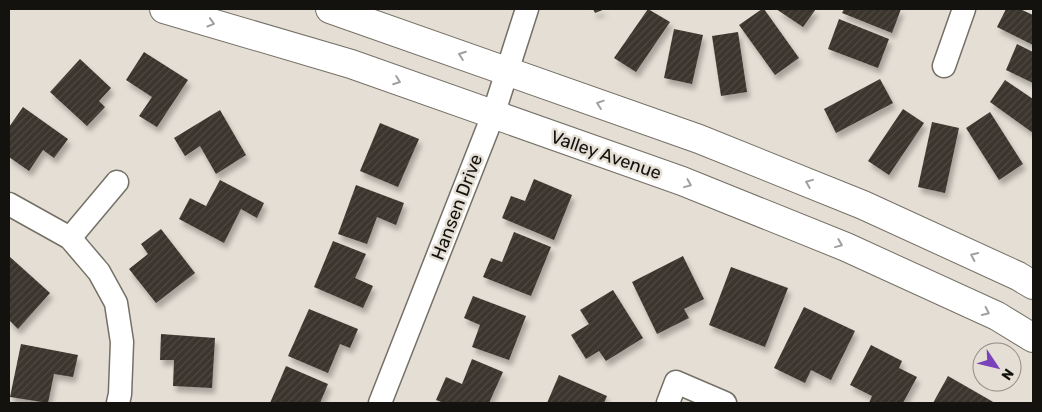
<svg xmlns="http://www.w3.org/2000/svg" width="1042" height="412" font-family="Rubik,sans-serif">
	<defs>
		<pattern id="building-hatch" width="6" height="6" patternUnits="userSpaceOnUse" patternTransform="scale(1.25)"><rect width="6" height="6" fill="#3a352d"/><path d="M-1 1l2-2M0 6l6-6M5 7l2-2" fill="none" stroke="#4d4942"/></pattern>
		<filter id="shadow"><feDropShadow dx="3" dy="5.5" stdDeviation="2.5" flood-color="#0004"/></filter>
	</defs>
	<rect width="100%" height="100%" fill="#e4ded4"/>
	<g fill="url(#building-hatch)" filter="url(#shadow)">
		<path d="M593,9H605L595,13Z"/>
		<path d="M648,9L670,22L636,72L614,58Z"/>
		<path d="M762,9H764L799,58L775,75L739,25Z"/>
		<path d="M776,9H816L803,27Z"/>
		<path d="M844,9H901L892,33L842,13Z"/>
		<path d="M1006,9H1020L1033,15V45L997,27Z"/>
		<path d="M839,19L889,39L878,68L828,49Z"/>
		<path d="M674,29L703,35L692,84L664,78Z"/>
		<path d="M738,32L747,92L721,96L712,36Z"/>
		<path d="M1017,44L1033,52V83L1006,70Z"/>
		<path d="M144,52L188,80L157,127L139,116L152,97L126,80Z"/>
		<path d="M80,59L111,88L99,101L105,107L87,126L50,92Z"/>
		<path d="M880,79L893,103L836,133L824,109Z"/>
		<path d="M1005,80L1033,99V133L990,102Z"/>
		<path d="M23,107L68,139L54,158L43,150L29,171L9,157V127Z"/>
		<path d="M903,109L924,123L889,175L868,161Z"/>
		<path d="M220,110L246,155L216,174L200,146L185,156L174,138Z"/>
		<path d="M990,112L1023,164L999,180L966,128Z"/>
		<path d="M932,122L959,128L945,193L918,187Z"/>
		<path d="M380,123L419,139L398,187L360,171Z"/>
		<path d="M534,179L572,195L554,240L502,218L511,196L525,201Z"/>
		<path d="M220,180L264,203L257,218L241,209L224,243L179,219L190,198L206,206Z"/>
		<path d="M356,185L404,203L396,225L377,217L367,244L338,234Z"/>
		<path d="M161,229L195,273L156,303L129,269L148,254L141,244Z"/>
		<path d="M514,232L551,247L531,296L483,277L491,258L502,262Z"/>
		<path d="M333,241L366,254L355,278L373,286L363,308L314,287Z"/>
		<path d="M683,256L704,299L684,309L689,318L657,334L632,282Z"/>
		<path d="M10,257L50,293L18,329L9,320V258Z"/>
		<path d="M731,267L788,288L765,347L709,325Z"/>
		<path d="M613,290L643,338L606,361L599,351L586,359L571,335L589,324L580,310Z"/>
		<path d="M473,296L526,316L509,360L472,347L480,325L464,318Z"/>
		<path d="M804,307L855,331L831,380L811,370L805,383L774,368Z"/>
		<path d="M309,309L358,329L350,348L340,344L328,373L288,356Z"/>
		<path d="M161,334L215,338L212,388L173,386L174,360H160Z"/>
		<path d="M21,344L78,355L73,377L54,374L48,403L10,397Z"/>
		<path d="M871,345L902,361L899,368L917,377L903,403H869L872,396L850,385Z"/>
		<path d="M472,359L503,372L489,403H444L436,400L446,377L462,384Z"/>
		<path d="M286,366L328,384L320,403H270Z"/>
		<path d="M559,375L607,396L604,403H547Z"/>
		<path d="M948,376L995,403H933Z"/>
	</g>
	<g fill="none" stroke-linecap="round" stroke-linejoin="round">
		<defs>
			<g id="street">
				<path d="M944,66L964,9"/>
				<path d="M9,204L70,238L99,272L116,303L122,342L120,394L118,403"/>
				<path d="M70,238L117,182"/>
				<path d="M380,403L493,115L527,9"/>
				<path d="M668,403L676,382L725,403"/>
			</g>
			<g id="secondary">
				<path d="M164,9L351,64L682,181L846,247L997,316L1033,338"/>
				<path d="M330,9L699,139L863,205L1018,276L1033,285"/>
			</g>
		</defs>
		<use href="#street" stroke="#757066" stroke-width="25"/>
		<use href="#secondary" stroke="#757066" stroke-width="30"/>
		<use href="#street" stroke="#fff" stroke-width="22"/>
		<use href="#secondary" stroke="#fff" stroke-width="28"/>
	</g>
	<defs><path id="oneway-chevron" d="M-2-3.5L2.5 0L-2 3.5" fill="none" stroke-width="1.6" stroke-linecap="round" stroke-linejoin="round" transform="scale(1.25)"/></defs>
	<g stroke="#a1a09f">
		<use href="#oneway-chevron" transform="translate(211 23) rotate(17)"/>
		<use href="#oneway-chevron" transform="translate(462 55) rotate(-160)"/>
		<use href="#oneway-chevron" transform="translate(397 81) rotate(20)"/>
		<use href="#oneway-chevron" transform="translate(600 104) rotate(-161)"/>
		<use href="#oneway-chevron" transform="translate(809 183) rotate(-158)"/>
		<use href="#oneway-chevron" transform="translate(688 184) rotate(22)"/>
		<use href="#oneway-chevron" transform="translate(839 244) rotate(22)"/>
		<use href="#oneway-chevron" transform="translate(974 256) rotate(-155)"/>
		<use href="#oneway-chevron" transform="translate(986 312) rotate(25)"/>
	</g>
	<g text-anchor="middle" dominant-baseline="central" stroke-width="5" stroke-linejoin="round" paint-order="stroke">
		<g font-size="18" fill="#14120e" stroke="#e4ded4">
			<text transform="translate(606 155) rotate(19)">Valley Avenue</text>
			<text transform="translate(457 207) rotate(-69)">Hansen Drive</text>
		</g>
	</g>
	<rect width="1042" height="412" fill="none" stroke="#14120e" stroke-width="20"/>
	<g transform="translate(997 367) rotate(125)"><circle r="24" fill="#e4ded4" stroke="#918c85"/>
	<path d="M0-4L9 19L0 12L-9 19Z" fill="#7a43ba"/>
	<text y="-8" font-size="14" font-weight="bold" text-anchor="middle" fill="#14120e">N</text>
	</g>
</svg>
